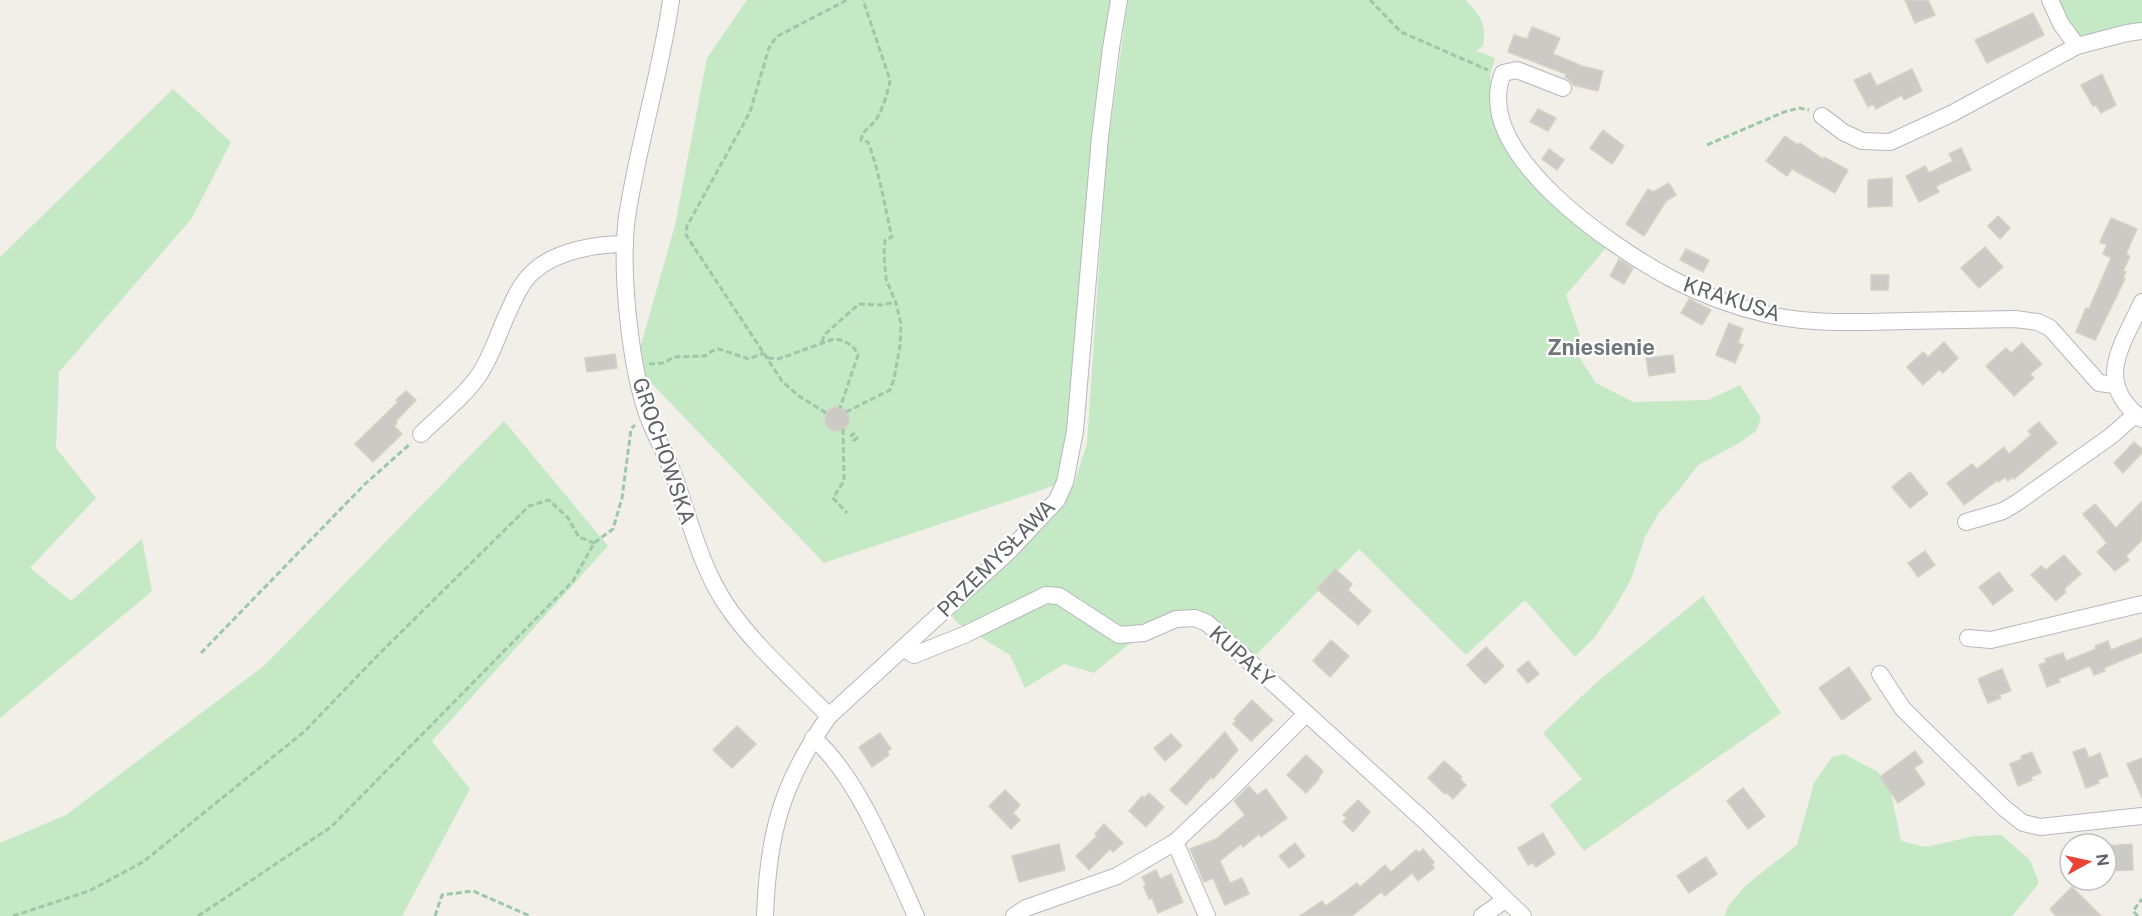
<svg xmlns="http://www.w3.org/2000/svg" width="2142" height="916" font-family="'Public Sans',sans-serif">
	<rect width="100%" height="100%" fill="#f1efe8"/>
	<g fill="#c5e8c5">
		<path d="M747,0H1119L1065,482L824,563L635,366L675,225L707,58Z"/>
		<path d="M1128,0H1465C1480,14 1487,24 1483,46L1476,51L1495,58L1490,76L1498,122L1610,243L1566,295L1583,344L1575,351L1596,383L1633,402L1708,400L1740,385L1761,418L1756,431L1739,443L1698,465L1678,491L1658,514L1645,537L1631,579L1617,604L1594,638L1575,657L1525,600L1466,655L1359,549L1252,659L1223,629L1162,617L1094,673L1064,664L1025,688L1010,655L959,624L953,618L952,609L1073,486L1087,444L1107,149Z"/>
		<path d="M2056,0H2142V25L2090,35L2076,36Z"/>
		<path d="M173,89L231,142L192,218L59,372L56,448L96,498L30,568L71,601L142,539L152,591L0,718V257Z"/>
		<path d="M504,421L608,546L432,741L470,789L402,916H0V843L66,815L265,665Z"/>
		<path d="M1703,596L1781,713L1584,851L1550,805L1582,779L1543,733L1597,682Z"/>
		<path d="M1844,754L1878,772L1891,794L1901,841L1925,847L1975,836L2001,835L2030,860L2039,883L2012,916H1724L1729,905L1746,885L1797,845L1814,783L1832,757Z"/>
	</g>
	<g fill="#cccac5" stroke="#d6d1c6" stroke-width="1.5">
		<path d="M1905,0H1928L1935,15L1915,23Z"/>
		<path d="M2033,13L2044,35L1987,63L1975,40Z"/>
		<path d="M1532,27L1560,38L1553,54L1582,66L1603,71L1598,91L1573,85L1571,81L1565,77L1566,74L1508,52L1514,35L1527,39Z"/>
		<path d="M1912,69L1922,91L1904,100L1902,95L1876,109L1873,104L1868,107L1854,80L1870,73L1877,86Z"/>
		<path d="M2102,74L2116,105L2101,113L2096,105L2093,106L2081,85Z"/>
		<path d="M1538,109L1556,118L1548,131L1530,122Z"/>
		<path d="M1603,130L1624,146L1612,164L1590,148Z"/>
		<path d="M1785,136L1798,145L1800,143L1823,159L1824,157L1848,170L1835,193L1792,169L1787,176L1766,161Z"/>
		<path d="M1961,148L1971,170L1936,186L1939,192L1919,202L1906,176L1925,166L1929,173L1953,161L1949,154Z"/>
		<path d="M1549,149L1564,160L1557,170L1542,159Z"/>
		<path d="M1892,178V206L1868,207V180Z"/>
		<path d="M1669,183L1676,195L1666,201L1644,236L1626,224L1648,189L1653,192Z"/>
		<path d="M1998,216L2010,228L2000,239L1988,226Z"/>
		<path d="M2111,218L2137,229L2126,254L2130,256L2123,271L2126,272L2123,278L2125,279L2095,340L2076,332L2086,308L2089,309L2111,258L2103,254L2107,245L2100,242Z"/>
		<path d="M1985,247L2003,267L1979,288L1961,268Z"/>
		<path d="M1686,249L1709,260L1703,272L1680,260Z"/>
		<path d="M1619,259L1633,268L1624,284L1610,276Z"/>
		<path d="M1871,275H1889L1888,290H1871Z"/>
		<path d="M1689,299L1711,310L1702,325L1681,313Z"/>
		<path d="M1729,323L1743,329L1738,343L1743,345L1735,363L1716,355Z"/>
		<path d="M1944,342L1958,358L1943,373L1939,370L1923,385L1907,367L1923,352L1928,357Z"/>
		<path d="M2022,343L2042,364L2030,374L2034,378L2014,396L1986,366L2006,348L2011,353Z"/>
		<path d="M615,354L617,368L587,372L585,358Z"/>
		<path d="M1673,355L1675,372L1649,376L1646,358Z"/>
		<path d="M406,391L416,400L396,421L397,423L394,426L402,434L373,462L355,444L398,402L396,400Z"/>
		<circle cx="837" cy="419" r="12"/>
		<path d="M2039,422L2057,443L2014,479L2012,477L2008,481L2005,477L1999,482L1998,480L1964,505L1947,483L1972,464L1977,469L2004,447L2009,454L2031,435L2028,431Z"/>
		<path d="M2134,442L2142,449V453L2123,473L2114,463Z"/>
		<path d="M1910,472L1928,494L1910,508L1892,487Z"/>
		<path d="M2142,501V540L2126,556L2129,560L2115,571L2097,552L2107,543L2083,514L2095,504L2116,528Z"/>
		<path d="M1925,551L1935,565L1918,577L1908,563Z"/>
		<path d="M2064,555L2081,574L2064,589L2066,592L2056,601L2031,575L2041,566L2046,570Z"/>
		<path d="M1335,569L1352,584L1348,590L1371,611L1358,625L1317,589Z"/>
		<path d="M1999,572L2013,590L1993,605L1979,587Z"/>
		<path d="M2142,638V652L2104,668L2105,671L2094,675L2090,666L2058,679L2060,682L2047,687L2039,665L2047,662L2045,659L2063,653L2066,661L2096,649L2095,646L2108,641L2111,650Z"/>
		<path d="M1331,640L1349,656L1330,677L1313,661Z"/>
		<path d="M1486,647L1504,666L1485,684L1467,665Z"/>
		<path d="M1528,661L1539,674L1528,683L1517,670Z"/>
		<path d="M1849,667L1871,699L1842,720L1819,688Z"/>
		<path d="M2002,669L2011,691L1999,695L2001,698L1988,703L1978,679Z"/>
		<path d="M1252,700L1273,720L1251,741L1233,724L1236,721L1234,719Z"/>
		<path d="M737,726L756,744L732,768L713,750Z"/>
		<path d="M1225,732L1238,750L1213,779L1211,777L1186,805L1170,790Z"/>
		<path d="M880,733L891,749L887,751L889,755L872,767L859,747Z"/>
		<path d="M1171,734L1182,746L1165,761L1154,748Z"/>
		<path d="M2085,748L2089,758L2100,753L2108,776L2098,780L2099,783L2086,788L2073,752Z"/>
		<path d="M1915,751L1923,762L1914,768L1925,784L1898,803L1880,777Z"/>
		<path d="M2032,752L2041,773L2031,777L2032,780L2018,786L2010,764L2022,759L2021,756Z"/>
		<path d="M1306,755L1323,771L1318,778L1319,779L1306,793L1287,775Z"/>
		<path d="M2142,758V798L2127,764Z"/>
		<path d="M1444,761L1462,777L1460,779L1466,785L1453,799L1447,793L1445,794L1428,778Z"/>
		<path d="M1249,786L1257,795L1266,789L1287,818L1261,837L1259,834L1243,847L1241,844L1220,861L1230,883L1242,878L1249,894L1225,905L1213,878L1204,882L1190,849L1216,839L1245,815L1234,801Z"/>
		<path d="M1743,788L1765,816L1748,829L1727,801Z"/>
		<path d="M1005,790L1020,805L1013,813L1020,820L1011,829L989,806Z"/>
		<path d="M1149,793L1164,807L1146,827L1129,811L1142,796L1144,798Z"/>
		<path d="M1358,800L1370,812L1353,832L1343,822L1347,818L1343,815Z"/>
		<path d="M1104,824L1123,843L1113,852L1110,849L1089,870L1076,856L1097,836L1095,834Z"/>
		<path d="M1543,833L1555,854L1536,867L1533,863L1528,865L1518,848Z"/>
		<path d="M1295,843L1305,856L1289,868L1279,856Z"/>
		<path d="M1059,844L1065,870L1019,882L1012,856Z"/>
		<path d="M2132,844L2133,870L2106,871V846Z"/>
		<path d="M1423,849L1434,862L1432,865L1434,868L1418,881L1412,873L1385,896L1381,892L1352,916H1300L1322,901L1326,906L1357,883L1360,887L1385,865L1391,872L1416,850L1419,853Z"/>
		<path d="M1706,857L1717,874L1689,893L1677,876Z"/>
		<path d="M1156,870L1160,879L1171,874L1183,902L1158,913L1152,898L1149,899L1144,887L1146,885L1142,877Z"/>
		<path d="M2072,887L2101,916H2056L2050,909Z"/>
	</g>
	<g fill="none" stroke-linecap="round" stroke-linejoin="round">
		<defs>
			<g id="minor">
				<path d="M671,0C661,73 638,144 627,217C620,270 630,369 649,419C656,437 666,454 673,473C689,516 699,563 725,603C753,645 794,680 829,716"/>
				<path d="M2050,0L2061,24L2077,46"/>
				<path d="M1563,88L1517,70L1503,73C1470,153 1614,248 1672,279C1701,294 1735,307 1766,314C1811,325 1860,322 1906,321C1942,320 1979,320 2015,319L2038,322L2050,328L2099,383L2115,385"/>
				<path d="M1822,116L1843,132L1862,141L1890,142L1951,114L2077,46L2127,33L2142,31"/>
				<path d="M2142,302C2122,346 2093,382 2142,419"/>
				<path d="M421,434C440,415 464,397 479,375C491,357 497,337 506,317C513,301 521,282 534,271C556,251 596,244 625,244"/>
				<path d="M1966,522L2003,511L2018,502L2111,436L2136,414"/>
				<path d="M1968,638L1991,640L2142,604"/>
				<path d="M903,648L914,655L964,635L1046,595L1059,596L1119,635L1144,633L1176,619L1195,618L1207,623L1427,823L1523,916"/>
				<path d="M1880,674L1903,709L2004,808L2023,823L2040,827L2142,816"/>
				<path d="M813,738C858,776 891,862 916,916"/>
				<path d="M1175,842L1207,916"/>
				<path d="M765,916C768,834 781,784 829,716L1010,550L1057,500L1065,482L1075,431L1100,137L1111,48L1119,0"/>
				<path d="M1014,916L1026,908L1117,876L1175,842L1224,796L1306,714"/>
				<path d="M1482,916L1505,900"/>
			</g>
		</defs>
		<use href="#minor" stroke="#b5b8bc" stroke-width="18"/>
		<g stroke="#9cc7a9" stroke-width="3" stroke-dasharray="6 3" stroke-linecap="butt">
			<path d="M1370,0L1401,32L1488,70"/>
			<path d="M1707,145L1784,112L1799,108L1809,110"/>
			<path d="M822,342L824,335L859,304L881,305L896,302"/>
			<path d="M768,358L778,359L834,339C845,340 854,345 858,355L840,408"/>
			<path d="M649,364L663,363L674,357L705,356L712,351L719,349L749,359L764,353"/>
			<path d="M846,412L890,390L894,379L900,346L901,324L896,303L886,279L884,255L885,240L892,237C884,205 880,173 868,142L861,140C863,130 868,129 875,121C881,114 889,90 890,80L863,0"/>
			<path d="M826,413L799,396L782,381L686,235L687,226L750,112L769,48L776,37L847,0"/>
			<path d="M843,429L844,481L833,498L847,513"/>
			<circle cx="854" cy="437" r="3"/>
			<path d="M201,653L365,484L411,443"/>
			<path d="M13,916L89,891L143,862L305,731L379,654L529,506L549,500L568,518L579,537L594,543"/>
			<path d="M198,916L331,827L573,581L594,543L613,529L622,498L631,429L635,425"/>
			<path d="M435,916L442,895L473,891L530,916"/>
			<path d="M2138,916L2133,911L2142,899"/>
		</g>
		<use href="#minor" stroke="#fff" stroke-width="16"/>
	</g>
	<g text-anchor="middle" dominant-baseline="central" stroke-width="4.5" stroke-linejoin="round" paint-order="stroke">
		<g font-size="21" fill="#5f6368" stroke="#fff">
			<text transform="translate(1732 299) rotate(18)">KRAKUSA</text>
			<text transform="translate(664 451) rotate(71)">GROCHOWSKA</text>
			<text transform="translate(996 558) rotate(-45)">PRZEMYSŁAWA</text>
			<text transform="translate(1242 656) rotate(42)">KUPAŁY</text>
		</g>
		<g font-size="22" font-weight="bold" fill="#70757a" stroke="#fff">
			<text x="1601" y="347">Zniesienie</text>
		</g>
	</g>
	<g transform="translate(2088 862) rotate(82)"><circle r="28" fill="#ffffff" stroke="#bfc1c3" stroke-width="1.5"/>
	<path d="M0-4.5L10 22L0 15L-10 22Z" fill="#ea4335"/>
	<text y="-9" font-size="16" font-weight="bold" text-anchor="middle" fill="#5f6368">N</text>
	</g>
</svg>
